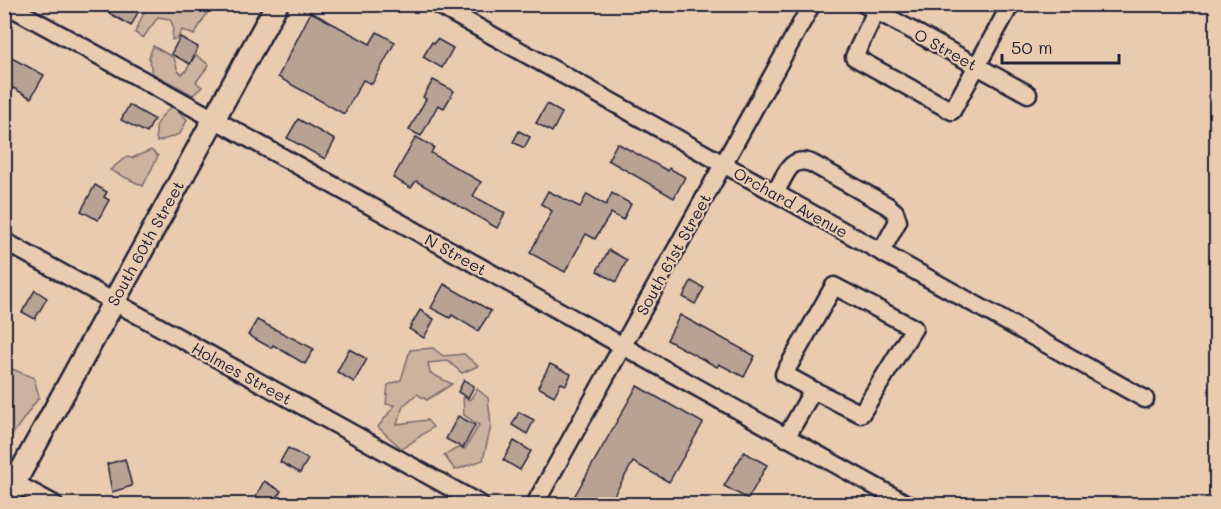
<svg xmlns="http://www.w3.org/2000/svg" width="1221" height="509" font-family="Mali,sans-serif">
	<rect width="100%" height="100%" fill="#e9ccb0"/>
	<filter id="ink" filterUnits="userSpaceOnUse"><feTurbulence type="fractalNoise" baseFrequency=".0167" numOctaves="2"/><feDisplacementMap in="SourceGraphic" scale="12" xChannelSelector="R" yChannelSelector="G"/><feConvolveMatrix kernelMatrix="1 2 1 2 8 2 1 2 1" color-interpolation-filters="sRGB"/></filter>
	<g filter="url(#ink)">
		<g fill="#ccb39f" stroke="#776a6d" stroke-width="1.5">
			<path d="M147,5V4L212,5L194,35L182,30L178,38L172,40L173,26L170,19L158,17L143,38L135,33Z"/>
			<path d="M153,46L174,58L178,71L182,74L185,72L196,55L209,65L196,82L202,87L193,95L152,73L149,57Z"/>
			<path d="M173,105L187,120L180,134L157,142C153,123 159,118 173,105Z"/>
			<path d="M151,150L158,156L143,186L110,170L126,157L132,158Z"/>
			<path d="M433,348L443,356L464,354L478,366L462,373L448,361L428,363L430,373L452,384L427,400L417,394L403,406L397,424L427,420L433,427L402,449L378,427L395,405L386,404L388,385L401,380L410,350Z"/>
			<path d="M5,366L34,378L39,397L8,441L5,443Z"/>
			<path d="M477,389L488,398L491,426L483,460L455,470L444,455L458,448L465,449L479,425L464,415L463,397L470,400Z"/>
		</g>
		<g fill="#b8a293" stroke="#22223b" stroke-width="1.5">
			<path d="M94,4H128L139,10L131,26Z"/>
			<path d="M311,12L370,44L377,32L395,42L372,84L363,80L344,114L278,77Z"/>
			<path d="M180,37L198,47L190,64L171,54Z"/>
			<path d="M437,39L453,48L442,68L423,57L432,42L434,43Z"/>
			<path d="M4,54L44,75L31,98L4,83Z"/>
			<path d="M433,80L454,91L444,108L438,105L421,136L409,130L426,99L423,97Z"/>
			<path d="M547,104L562,113L552,132L536,123Z"/>
			<path d="M129,105L154,119L147,133L121,120Z"/>
			<path d="M298,119L335,140L325,159L287,138Z"/>
			<path d="M519,131L530,137L524,148L513,142Z"/>
			<path d="M416,137L434,147L431,153L481,182L473,196L505,213L497,228L416,181L411,188L393,178Z"/>
			<path d="M617,143L668,171L669,168L685,177L674,198L608,160Z"/>
			<path d="M95,185L107,192L104,197L109,200L98,220L81,211Z"/>
			<path d="M548,191L580,207L587,194L606,205L612,193L631,204L623,220L611,213L595,239L586,234L565,272L530,253L552,211L541,204Z"/>
			<path d="M609,250L627,260L616,282L597,271Z"/>
			<path d="M691,281L704,288L695,304L683,297Z"/>
			<path d="M444,284L491,311L478,331L452,315L450,318L431,308Z"/>
			<path d="M35,290L47,298L35,319L22,312Z"/>
			<path d="M420,310L434,319L424,338L409,329Z"/>
			<path d="M680,315L755,356L744,377L719,364L717,367L667,340Z"/>
			<path d="M257,320L314,349L305,364L273,345L271,348L248,335Z"/>
			<path d="M349,349L367,359L354,382L337,372Z"/>
			<path d="M550,364L571,374L566,385L561,383L554,396L538,387Z"/>
			<path d="M464,380L474,386L468,398L458,392Z"/>
			<path d="M637,386L703,423L669,482L633,462L609,504H570Z"/>
			<path d="M519,412L534,420L527,434L512,425Z"/>
			<path d="M458,416L475,425L463,448L446,439Z"/>
			<path d="M514,441L531,451L520,470L503,460Z"/>
			<path d="M288,448L308,459L300,473L280,462Z"/>
			<path d="M744,452L767,465L748,499L724,486Z"/>
			<path d="M125,459L132,486L112,492L107,464Z"/>
			<path d="M264,481L281,491L273,504L256,496Z"/>
		</g>
		<g fill="none" stroke-linecap="round" stroke-linejoin="round">
			<defs>
				<g id="minor">
					<path d="M5,4L214,119L907,504"/>
					<path d="M436,4L1145,399"/>
					<path d="M864,4L1028,94"/>
					<path d="M876,11L854,57L952,111L1011,4"/>
					<path d="M775,193C785,177 789,155 811,163L888,206L895,212L898,221L881,252"/>
					<path d="M4,241L480,504"/>
					<path d="M786,438L813,390L784,374L834,286L914,328L861,414L813,390"/>
					<path d="M4,477L54,504"/>
					<path d="M535,504L812,4"/>
				</g>
				<path id="major" d="M8,504L15,482L277,4"/>
			</defs>
			<use href="#minor" stroke="#22223b" stroke-width="21"/>
			<use href="#major" stroke="#22223b" stroke-width="26"/>
			<use href="#minor" stroke="#e9ccb0" stroke-width="16"/>
			<use href="#major" stroke="#e9ccb0" stroke-width="21"/>
		</g>
	</g>
	<g text-anchor="middle" dominant-baseline="central" stroke-width="4.5" stroke-linejoin="round" paint-order="stroke">
		<g font-size="16" fill="#22223b" stroke="#e9ccb0">
			<text transform="translate(946 49) rotate(29)">O Street</text>
			<text transform="translate(791 202) rotate(29)">Orchard Avenue</text>
			<text transform="translate(145 243) rotate(-61)">South 60th Street</text>
			<text transform="translate(456 254) rotate(29)">N Street</text>
			<text transform="translate(673 254) rotate(-61)">South 61st Street</text>
			<text transform="translate(242 373) rotate(29)">Holmes Street</text>
		</g>
	</g>
	<rect width="1221" height="509" fill="none" stroke="#e9ccb0" stroke-width="24"/>
	<rect x="12" y="12" width="1197" height="485" fill="none" stroke="#22223b" stroke-width="2" filter="url(#ink)"/>
	<path d="M1002 54v9h117v-9" fill="none" stroke="#22223b" stroke-width="3"/>
	<text x="1011" y="54" font-size="18" fill="#22223b" stroke="#e9ccb0" stroke-width="4.5" paint-order="stroke">50 m</text>
</svg>
